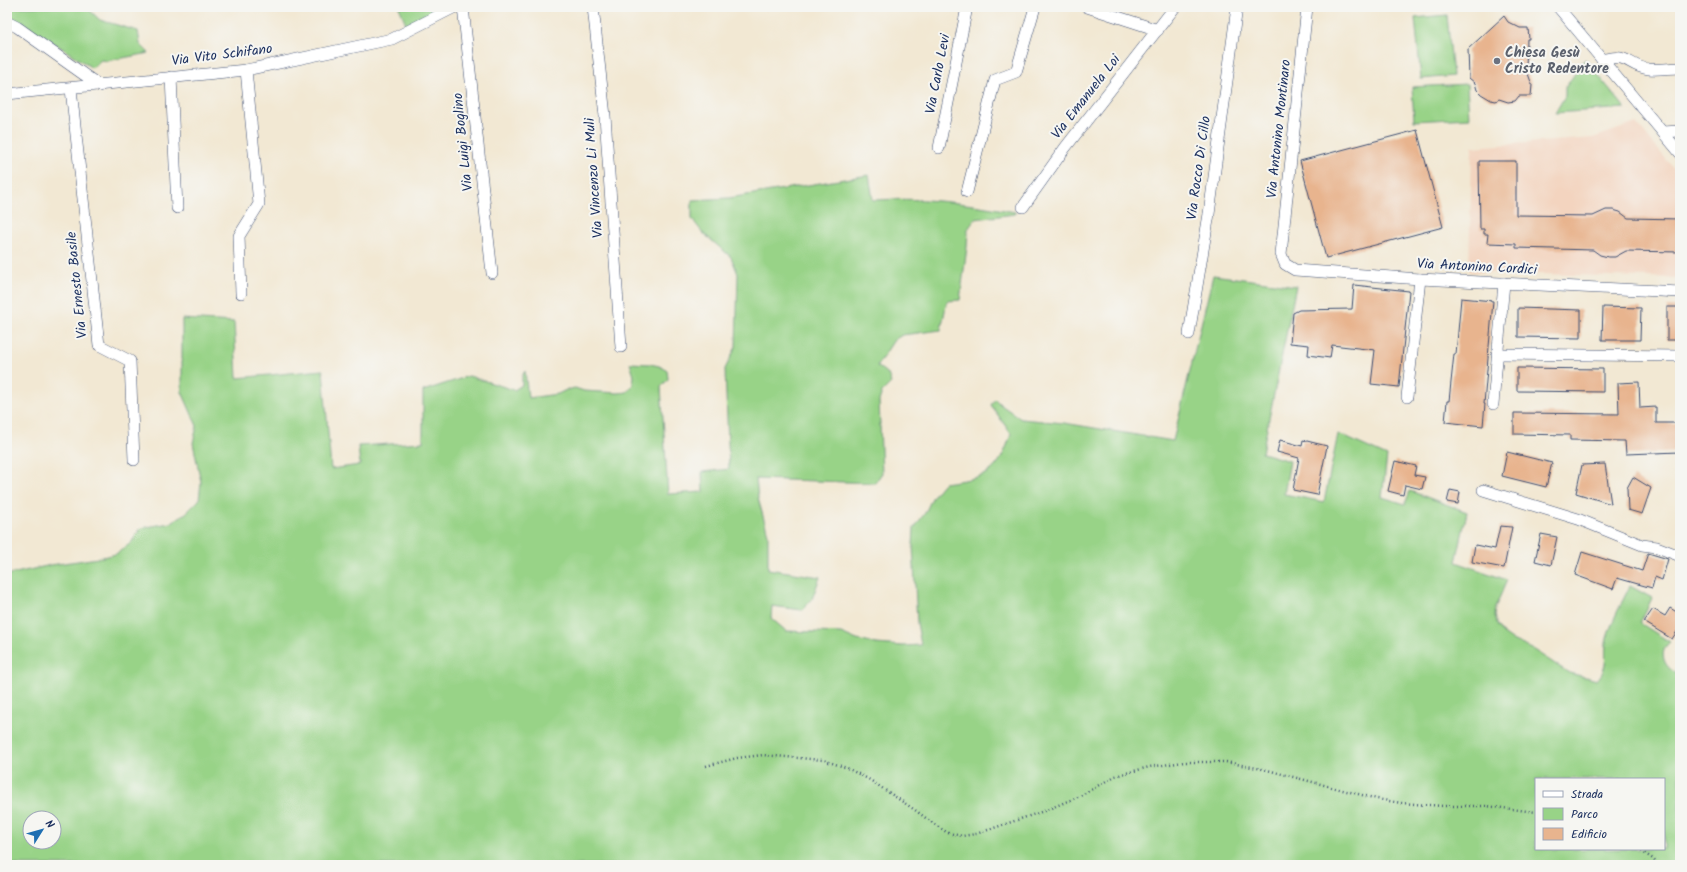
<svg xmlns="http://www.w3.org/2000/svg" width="1687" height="872" font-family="Kalam,sans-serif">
	<rect width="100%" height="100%" fill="#f6f6f2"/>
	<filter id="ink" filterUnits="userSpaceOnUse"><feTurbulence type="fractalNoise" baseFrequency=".025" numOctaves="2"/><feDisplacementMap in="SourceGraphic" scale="8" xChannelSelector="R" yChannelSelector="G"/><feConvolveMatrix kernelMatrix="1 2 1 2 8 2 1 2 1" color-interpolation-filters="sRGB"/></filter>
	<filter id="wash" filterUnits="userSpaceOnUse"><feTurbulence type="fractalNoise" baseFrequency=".012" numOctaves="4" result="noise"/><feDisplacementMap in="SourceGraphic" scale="16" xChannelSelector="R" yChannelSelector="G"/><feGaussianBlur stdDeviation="0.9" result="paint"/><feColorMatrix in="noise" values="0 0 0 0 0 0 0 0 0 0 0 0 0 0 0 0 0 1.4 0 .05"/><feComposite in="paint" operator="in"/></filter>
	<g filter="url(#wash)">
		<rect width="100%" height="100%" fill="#f2e8d3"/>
		<path fill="#f3d4bf" d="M1636,123L1680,176V278L1469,272L1472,147L1593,138Z"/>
		<g fill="#98d387" stroke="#5a8172" fill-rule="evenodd">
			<path d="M7,7H86L100,20L138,31L140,44L149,53L107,61L101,60L92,68L51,41L7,16Z"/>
			<path d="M399,7H442L407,26Z"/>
			<path d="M1447,15L1453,76L1421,79L1415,18Z"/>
			<path d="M1585,59L1625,108L1555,113L1565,96V88Z"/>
			<path d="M1467,84L1469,118L1414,121L1412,87Z"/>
			<path d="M869,175L873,200C923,197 966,203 1015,212V214L975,219L968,229L967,247L960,300L947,301L941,330L902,335L894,340L877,366L888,374L891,383L882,392L879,401L882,473L875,483L756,479L758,498L768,534V569L820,577L812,599L802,610L772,606L771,618L786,631L841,633L857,640L876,644L903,646L921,645L917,623L913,546L914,528L925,513L933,496L944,483C986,477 997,477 1011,434L991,405L995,399L1001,405L1021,419L1064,423L1173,441L1213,275L1296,286L1262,453L1290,461L1284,494L1324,502L1338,434L1387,456L1382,497L1405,504L1410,491L1467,512L1456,562L1507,580L1495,608L1494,616L1497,625L1502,633L1512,640L1532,649L1569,673L1597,680C1611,665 1602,652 1608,635C1613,619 1622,602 1630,586L1652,598L1640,623L1670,642C1656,653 1666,671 1680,674V865H7V575L51,565L98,558L116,554L131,543L141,528L170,523L186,513L199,500L201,482L193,443L197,426L182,392V319L234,322L237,378L323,370L331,469L360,465L358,446L423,442V391L469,376L514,390L522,385V376L525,371L528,398L558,394L566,390L575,388L584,391L618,393L627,392L633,385L634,376L630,363L650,364L659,366L667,370L668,379L661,387L668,494L703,492L702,472L729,469L725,369L736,347L738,274L731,257L703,233L692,219V200L729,198ZM1536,779H1664V849H1536ZM30,818H54V842H30Z"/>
		</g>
		<g id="blocks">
			<g fill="#e8b48e">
				<path d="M1504,16L1508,22L1520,28H1528L1529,39H1527L1526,68L1532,85L1531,96H1519L1515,101L1508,102L1499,99L1496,101L1491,100L1481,94L1477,90L1475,83L1469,78L1468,49Z"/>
				<path d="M1417,130L1443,227L1326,258L1300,161Z"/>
				<path d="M1479,161H1516V215L1593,216L1606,210H1613L1620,212L1628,218L1680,219V252L1626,251L1615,257H1608L1600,255L1593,250L1516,248V244L1487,243L1488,234H1484V229H1480Z"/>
				<path d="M1354,285L1409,291L1399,387L1371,384L1375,350L1332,345L1330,358L1308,355L1309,345L1290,343L1293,313L1299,310L1352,309Z"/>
				<path d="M1461,298L1493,301L1484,404H1485L1483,426L1445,422L1447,401H1449L1454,354H1456Z"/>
				<path d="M1603,307L1641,308L1640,340H1602Z"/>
				<rect x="1667" y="307" width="13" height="33"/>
				<path d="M1518,308L1581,310V338L1518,337Z"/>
				<path d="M1517,368L1603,369V392L1517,391Z"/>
				<path d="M1639,382L1640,408L1656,407V423H1680V452L1626,454L1625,441L1570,440V435L1514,434V413L1619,414L1618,383Z"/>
				<path d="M1280,440L1302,446L1303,440L1327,446L1317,495L1293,490L1299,458L1277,452Z"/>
				<path d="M1507,452L1552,463L1546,487L1502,476Z"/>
				<path d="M1395,461L1416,466L1414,475L1425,477L1422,489L1405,485L1403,495L1388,491Z"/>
				<path d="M1605,464L1611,504L1576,493L1582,465Z"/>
				<path d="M1633,477L1651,488L1642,514L1628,510L1627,488Z"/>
				<path d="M1450,490L1460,492L1458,504L1447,502Z"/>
				<path d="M1500,526L1512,527L1504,568L1472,562L1475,545L1495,549Z"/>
				<path d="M1541,534L1557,537L1551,565L1535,561Z"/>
				<path d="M1582,552L1642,571L1648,553L1668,559L1662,580L1655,577L1652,588L1617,578L1613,589L1575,575Z"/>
				<path d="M1670,608L1680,614V627L1672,639L1644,622L1653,609L1665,616Z"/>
			</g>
		</g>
	</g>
	<g filter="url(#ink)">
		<use href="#blocks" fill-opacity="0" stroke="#3b4b70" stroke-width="1"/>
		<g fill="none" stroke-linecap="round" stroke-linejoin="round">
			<defs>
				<g id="street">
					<path d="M463,7L492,273"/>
					<path d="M593,7L605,116L621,347"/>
					<path d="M1087,7L1158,30"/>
					<path d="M1307,7L1281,254L1285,264L1295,270L1420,279L1680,292"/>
					<path d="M1558,7L1680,153"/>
					<path d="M7,22L17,27L100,86"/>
					<path d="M1602,60C1630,52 1626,66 1649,69C1659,70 1670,68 1680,68"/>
					<path d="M171,77L177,208"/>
					<path d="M71,89L99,345L130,361L134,460"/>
					<path d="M7,94L246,70L392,39L455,7"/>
					<path d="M1663,132L1680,131"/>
					<path d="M939,148L967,7"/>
					<path d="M967,192L995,80L1016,72L1035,7"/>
					<path d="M1023,207L1065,148L1175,7"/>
					<path d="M241,293L239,236L259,204L246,70"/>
					<path d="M1189,334L1209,214L1237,7"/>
					<path d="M1497,354L1680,356"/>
					<path d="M1407,397L1420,279"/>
					<path d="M1493,404L1504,283"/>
					<path d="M1483,490L1578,519L1642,545L1657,547L1680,556"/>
				</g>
			</defs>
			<use href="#street" stroke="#3b4b70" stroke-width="12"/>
			<g stroke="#3b4b70" stroke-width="2.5" stroke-dasharray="1 3" stroke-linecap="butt">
				<path d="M706,766L737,758L763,755L823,760L847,768L870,780L915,810L934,824L948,833L962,836L976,834L1044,811L1080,796L1115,776L1149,767L1184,762H1226L1267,770L1377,799L1401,803L1443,806H1486L1536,812"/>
				<path d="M1638,849L1653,859L1658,865"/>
			</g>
			<use href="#street" stroke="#fff" stroke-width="11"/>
		</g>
	</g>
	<circle fill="#6b7280" stroke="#f6f6f2" stroke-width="1.5" cx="1497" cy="61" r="4"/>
	<g text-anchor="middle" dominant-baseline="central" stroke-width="4" stroke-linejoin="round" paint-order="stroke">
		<g font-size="14" font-weight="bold" fill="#5b616d" stroke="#f6f6f2" text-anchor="start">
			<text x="1505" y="53">Chiesa Gesù<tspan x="1505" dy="16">Cristo Redentore</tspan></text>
		</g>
		<g font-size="14" fill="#1b2f5e" stroke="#f6f6f2">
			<text transform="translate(222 55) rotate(-7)">Via Vito Schifano</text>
			<text transform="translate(938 74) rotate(-79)">Via Carlo Levi</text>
			<text transform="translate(1086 97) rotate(-52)">Via Emanuela Loi</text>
			<text transform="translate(1279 129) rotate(-84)">Via Antonino Montinaro</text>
			<text transform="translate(463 142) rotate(-96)">Via Luigi Boglino</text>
			<text transform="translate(1199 168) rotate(-82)">Via Rocco Di Cillo</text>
			<text transform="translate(594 178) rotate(-94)">Via Vincenzo Li Muli</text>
			<text transform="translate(1477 267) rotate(3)">Via Antonino Cordici</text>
			<text transform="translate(77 285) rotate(-96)">Via Ernesto Basile</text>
		</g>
	</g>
	<rect width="1687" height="872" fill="none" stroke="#f6f6f2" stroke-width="24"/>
	<rect x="1535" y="778" width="130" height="72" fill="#f6f6f2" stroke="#9ea6b7"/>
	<rect x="1543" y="791" width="20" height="6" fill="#ffffff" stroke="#9ea6b7"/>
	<text x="1571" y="798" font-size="12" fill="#1b2f5e">Strada</text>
	<rect x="1543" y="808" width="20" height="12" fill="#98d387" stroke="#9ea6b7"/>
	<text x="1571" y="818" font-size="12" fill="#1b2f5e">Parco</text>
	<rect x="1543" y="828" width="20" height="12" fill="#e8b48e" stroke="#9ea6b7"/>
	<text x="1571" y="838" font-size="12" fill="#1b2f5e">Edificio</text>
	<g transform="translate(42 830) rotate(53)"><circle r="19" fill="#f6f6f2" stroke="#9ea6b7"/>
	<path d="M0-3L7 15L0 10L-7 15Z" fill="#1f6fb2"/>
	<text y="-6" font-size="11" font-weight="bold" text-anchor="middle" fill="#1b2f5e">N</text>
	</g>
</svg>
